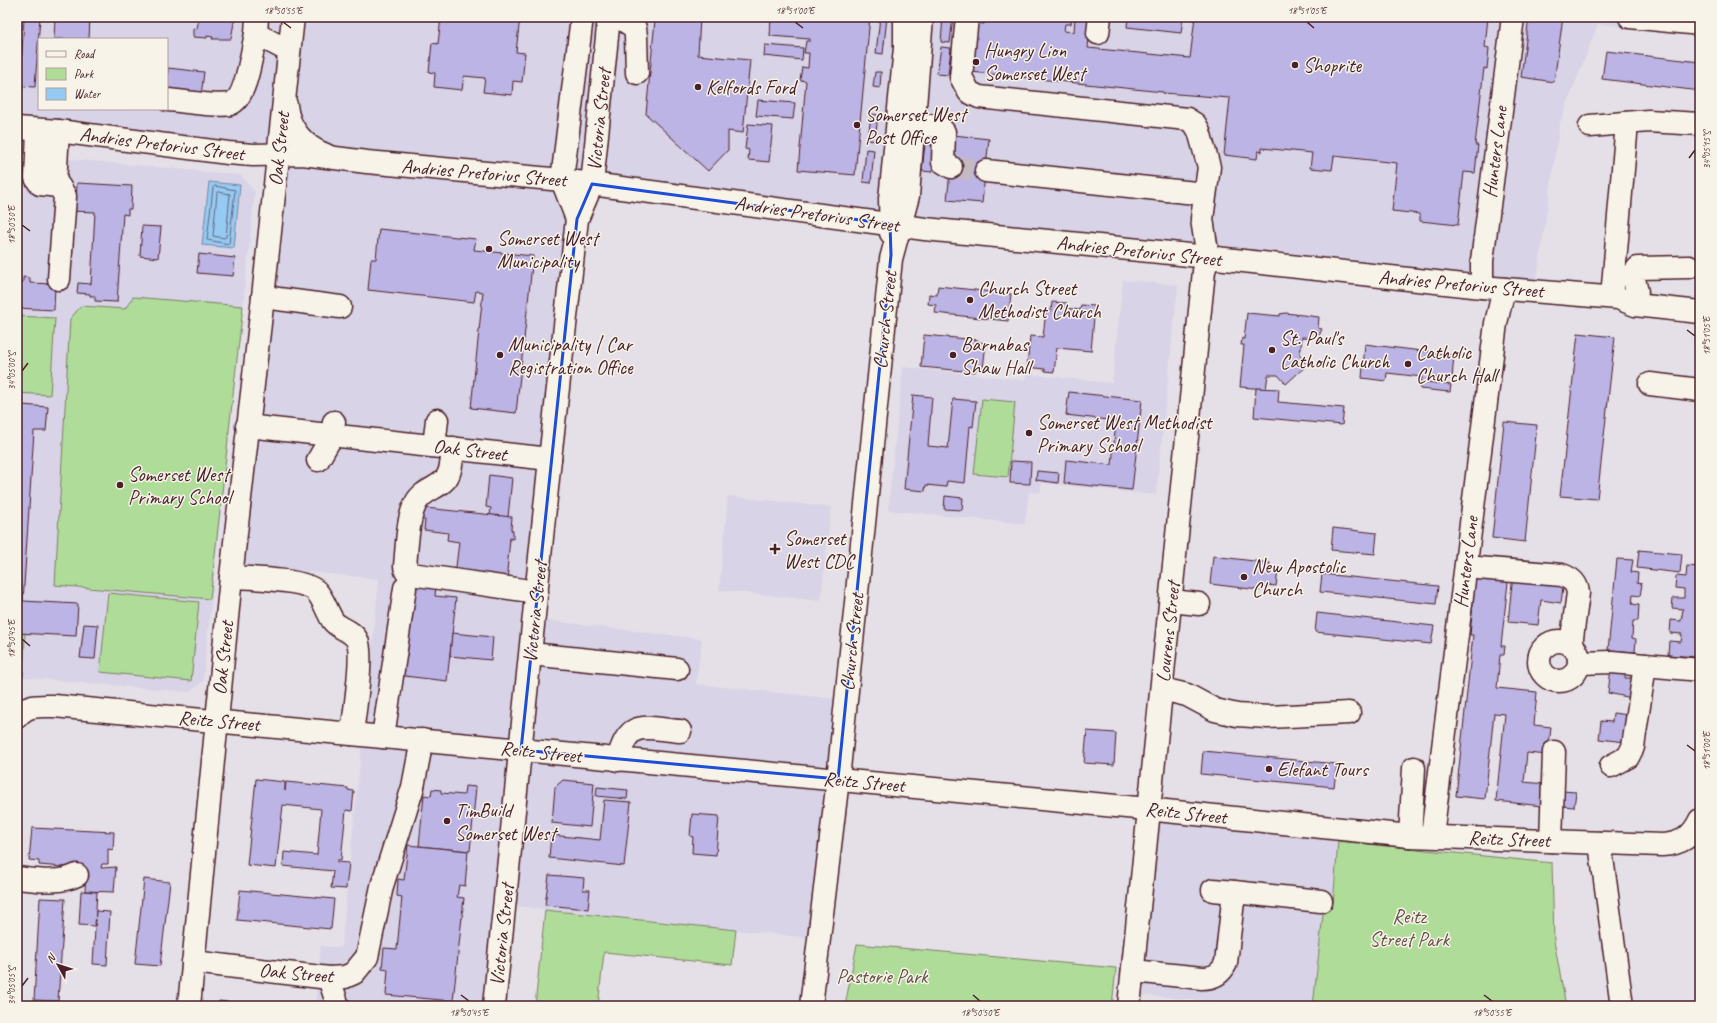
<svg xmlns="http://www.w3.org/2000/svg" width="1717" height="1023" font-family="Caveat,sans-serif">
	<rect width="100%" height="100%" fill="#e5e0e7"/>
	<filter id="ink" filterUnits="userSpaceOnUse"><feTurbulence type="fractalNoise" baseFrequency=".025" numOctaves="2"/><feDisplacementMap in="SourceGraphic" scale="8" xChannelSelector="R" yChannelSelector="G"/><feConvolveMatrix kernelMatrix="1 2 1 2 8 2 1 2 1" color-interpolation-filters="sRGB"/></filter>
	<g filter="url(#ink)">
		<g fill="#d8d3e6" fill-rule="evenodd">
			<path d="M17,17H1700V34L1598,24L1560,123L1535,291L578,180L534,619L702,639L696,684L847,700L819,939L506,905L494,1006H315L321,946L341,948L379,579L233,564L280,153L17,127ZM39,39H167V109H39Z"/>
			<path d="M17,154L241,175L255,192L203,681L190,692L17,677Z"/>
			<path d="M1123,280L1178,285L1156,495L1042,483L1040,493L1029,492L1025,524L888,510L903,367L1025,380L1026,374L1112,383Z"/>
			<path d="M728,496L831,507L821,601L719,590Z"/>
			<path d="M1149,809L1339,829L1333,905L1323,914L1313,1006H1262L1131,994Z"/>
		</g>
		<g fill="#b0dc9a" stroke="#7d7e62">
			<path d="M133,297L243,306L210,599L55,585L70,319L81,306L125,309Z"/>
			<path d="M17,316L55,318L50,395L17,393Z"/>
			<path d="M982,399L1015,402L1008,477L974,474Z"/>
			<path d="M108,593L199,602L191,681L100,672Z"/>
			<path d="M17,633H25L23,677H17Z"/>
			<path d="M1338,841L1552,863L1554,941L1566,1006H1313L1323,914L1333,905Z"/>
			<path d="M545,910L736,930L732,965L604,952L598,1006H535Z"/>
			<path d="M857,944L1116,968L1112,1006H845Z"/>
		</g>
		<path fill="#95caf3" stroke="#7786a3" d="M209,182L240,185L234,248L202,245Z"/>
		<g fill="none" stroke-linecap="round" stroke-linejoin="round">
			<g stroke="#68637b" stroke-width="1">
				<path d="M215,186L235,190L229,244L207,240L213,188Z"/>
				<path d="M219,192L230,194L226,237L224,238L213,236L217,193Z"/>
			</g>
		</g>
		<g fill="#bbb4e5" stroke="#4a1f2b">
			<path d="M24,17H40L35,87L20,86Z"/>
			<path d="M55,17H90L89,39H54Z"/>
			<path d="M199,17H235L231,39H212L213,37L207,36V38L193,37V28L197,29Z"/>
			<path d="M441,17H520L516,52L525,53L522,82L513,81L512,95L483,92L485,78L464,76L462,90L434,87L435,73L429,72L432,43L438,44Z"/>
			<path d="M663,17H700L698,55L750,60L743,133L728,131V150L708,171L646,114L655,20H663Z"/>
			<path d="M771,17H870L855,175L798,170L806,81L800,80L802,67L808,68L809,53H804L806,41H810V39L770,36Z"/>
			<path d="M880,17H887L883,54L876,53Z"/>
			<path d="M943,17H953L950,43L941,42Z"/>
			<path d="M985,17H1072L1071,24H1065L1064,31L1074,32L1075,17H1091L1088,48L1190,58L1195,17H1488L1485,47L1489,48L1487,69L1484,68L1475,145H1478L1475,173L1464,172L1458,225L1420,221V214L1392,211L1397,163L1334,156L1332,170L1310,168L1312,153L1262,148V152L1258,151L1257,159L1224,155L1230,98L1163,93V92L971,72L976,23L984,24Z"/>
			<path d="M1128,17H1183L1181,33L1127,27Z"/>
			<path d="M1529,17H1563L1554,82L1521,77Z"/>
			<path d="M765,45L803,48L802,60L764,56Z"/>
			<path d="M941,47L951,48L948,75L937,74Z"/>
			<path d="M1606,51L1700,62V91L1602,79Z"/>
			<path d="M168,68L204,72L201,96L167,92Z"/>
			<path d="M875,72H881L880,88L873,87Z"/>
			<path d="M758,100L795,103L793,119L756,116Z"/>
			<path d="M871,114L878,115L875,141L868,140Z"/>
			<path d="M748,124L773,126L769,162L748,160L749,150L745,149Z"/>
			<path d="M954,135L989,139L982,203L947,200Z"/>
			<path d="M925,144L935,145L932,172L922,171Z"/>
			<path d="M866,149L874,150L871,183L863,182Z"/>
			<path d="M77,183L132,186L131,209H128V215L123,214L117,302L95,301V296H90V294L77,293L78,283L91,284L95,212L71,211L72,202H76Z"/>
			<path d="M142,226L161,227L158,258L140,256Z"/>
			<path d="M379,229L476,239L474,250L533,256L516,413L471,408L483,292L476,291L474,302L368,290L371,259H376Z"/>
			<path d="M199,254L235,258L233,276L197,273Z"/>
			<path d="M23,277L30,278V283L55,284L54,310L17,308V282H23Z"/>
			<path d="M938,286L1011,294L1008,321L935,313L936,305L928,304L929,294L937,295Z"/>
			<path d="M1052,302L1067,303L1066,308L1080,310L1081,305L1095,306L1091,351L1057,348L1054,372L1045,371V369L1027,367L1030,336L1043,337L1046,310L1051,311Z"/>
			<path d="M1247,313L1280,316V314L1286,313L1319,317L1318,328L1322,329L1318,338L1302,337L1300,356L1307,365L1286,384L1278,375H1268L1266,389L1240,387L1244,345H1241L1242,338L1244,339Z"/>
			<path d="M1578,333L1615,337L1597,499L1560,496Z"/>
			<path d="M924,335L978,340V342L986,343L983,369H975V372L921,367Z"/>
			<path d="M1365,344L1454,355L1452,379L1428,377L1427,382L1451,385L1450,392L1420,389L1422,377L1387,373L1386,381L1362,378Z"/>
			<path d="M1256,388L1279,389L1278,402L1344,408L1342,425L1254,417Z"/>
			<path d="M1069,392L1142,400L1132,490L1064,483L1066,460L1112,465L1116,421L1066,415Z"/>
			<path d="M913,395L932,397L928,446L948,448L953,399L976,401L973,427L970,426L965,483L947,481L946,487L926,485L925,491L904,489Z"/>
			<path d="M17,399H23L22,405L48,407L46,431H34L23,601L78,604L76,636L17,633Z"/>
			<path d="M1504,422L1537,425L1525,542L1492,538Z"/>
			<path d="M1011,461L1031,462L1030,484L1010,483Z"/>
			<path d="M1037,471L1059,473L1058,483L1036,480Z"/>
			<path d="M489,475L512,478L508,517L490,515L491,508L486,507Z"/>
			<path d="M945,496L963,498L962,510L944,509Z"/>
			<path d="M416,507L512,517L511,530L513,531V539L510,538L507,571H509L508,580L455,575L459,542L447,540L448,533L424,530L425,520L415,519Z"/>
			<path d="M1333,528L1377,533L1375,554L1331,550Z"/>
			<path d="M1639,550L1682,554L1680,573L1637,568Z"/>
			<path d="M1213,556L1270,563L1269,569L1278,570L1276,586L1267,585V591L1210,584Z"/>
			<path d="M1617,559L1633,560L1631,572L1638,573L1637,583L1642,584L1640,596L1633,595L1632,604L1639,605L1638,621H1633L1632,638L1636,639L1635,652L1608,650Z"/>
			<path d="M1687,566L1700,567V629L1697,657L1668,655L1669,641L1681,642L1682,634L1670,633L1671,620L1681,621L1683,609L1672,608L1673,598H1684V589L1675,588L1676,576L1686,577Z"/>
			<path d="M1476,570L1509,573L1501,646H1505L1504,655H1500L1497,688L1537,692L1534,725L1551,727L1548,755L1527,753L1524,782L1545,784L1542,806L1496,801L1505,714L1494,713L1485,799L1456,796L1473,635H1470Z"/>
			<path d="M1322,574L1438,586L1436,604L1320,592Z"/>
			<path d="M1513,574L1564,580L1561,603L1541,600L1538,625L1508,622Z"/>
			<path d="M415,583L436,585L435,596L456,598L447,681L396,675L398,655L407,656Z"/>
			<path d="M1317,613L1434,626L1431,644L1315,632Z"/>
			<path d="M84,624L98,625L95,659L80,658Z"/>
			<path d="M452,633L493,637L491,660L450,656Z"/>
			<path d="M1611,668L1625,671V678H1636L1632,698L1608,693Z"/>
			<path d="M1613,713L1629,715L1625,742L1599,739L1601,721L1612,722Z"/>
			<path d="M1087,731L1116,733L1114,765L1084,763Z"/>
			<path d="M1203,751L1337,764L1334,787L1201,774Z"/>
			<path d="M256,779L285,782V791L286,782L348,788V790L354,791L352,811L346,810L341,860H337V862L349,863L346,889L331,888L333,871L283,866L284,852L317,855L321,809L283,805L276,868L247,865Z"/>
			<path d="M563,780L594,783L590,827L552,823L555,787Z"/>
			<path d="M465,786L476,787L470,851L419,846L424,795L431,796L432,789L441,790V793L464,795Z"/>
			<path d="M597,787L628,790L627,799L596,796Z"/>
			<path d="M1562,791L1576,792L1574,807L1561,806Z"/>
			<path d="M604,800L631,802L624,866L549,858L551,835L600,840Z"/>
			<path d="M692,814L719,816L716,855L692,853L693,837L690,836Z"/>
			<path d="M32,828L114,832L113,850L108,849V864H102L101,868L116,867L114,892L85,891L86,869L39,865V861L29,860Z"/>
			<path d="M408,845L468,851L465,886L459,885L457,897L464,898L453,1001L386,995L388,969L382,968L384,948L397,949L402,897L397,896L398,879L404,880Z"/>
			<path d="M549,875L584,878L583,890H590L588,909L545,905Z"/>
			<path d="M144,879L170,882L160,966L135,964Z"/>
			<path d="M240,890L334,899L331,929L237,920Z"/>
			<path d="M81,891L97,892L95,926L79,925Z"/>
			<path d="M40,898L65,899L58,1001L34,1000Z"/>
			<path d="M96,911L110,912L107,965L93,964Z"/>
			<path d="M219,1001L247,1004V1006H219Z"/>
		</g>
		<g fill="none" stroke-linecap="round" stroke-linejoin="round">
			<path stroke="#c6b9c1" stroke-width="22" stroke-dasharray="22 11" stroke-linecap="butt" d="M951,167L986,171"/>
			<defs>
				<g id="minor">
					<path d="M257,17L256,34L289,51"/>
					<path d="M619,17L635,28L636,36L637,73"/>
					<path d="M967,17L961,77L969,92L979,97L1187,119L1195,124L1199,131L1209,167L1202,219L1208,258L1204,271L1129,1006"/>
					<path d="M1630,17L1700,24"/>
					<path d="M1098,33L1100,17"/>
					<path d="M168,100C183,101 217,107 230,104C247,99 252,49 256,34"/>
					<path d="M286,105C288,128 304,147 326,155"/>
					<path d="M1590,126L1648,121L1700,124"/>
					<path d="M17,128L58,131L228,153L253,155L303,154L367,162L562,180L925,229L1170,253L1482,287L1618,298L1635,305L1700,312"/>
					<path d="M38,130L36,178L40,184L59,186L65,196L59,279"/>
					<path d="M913,138C917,126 936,120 944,132L943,162L951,167"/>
					<path d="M986,171L1205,194"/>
					<path d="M55,185L58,131"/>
					<path d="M891,233L890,199L905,48V17"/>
					<path d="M1482,287V261L1513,17"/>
					<path d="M1637,292L1633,275L1638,268L1689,267"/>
					<path d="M263,297L340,307"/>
					<path d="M1612,297L1627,123"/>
					<path d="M1650,384L1700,390"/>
					<path d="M247,426L550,459"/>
					<path d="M434,446L437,420"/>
					<path d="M453,448C452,456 452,465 449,473C444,488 423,488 416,503C407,518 407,548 405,566L406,571L411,574L537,592"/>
					<path d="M318,460L332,436L334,422"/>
					<path d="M1466,567L1562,575C1571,578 1577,583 1578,593L1571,645"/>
					<path d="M231,577C248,578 307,579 317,592C324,600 327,612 333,621C339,629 352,630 357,640C364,653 354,716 352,734"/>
					<path d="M1171,601L1199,604"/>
					<circle cx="1559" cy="661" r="20"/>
					<path d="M531,654L677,669"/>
					<path d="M1579,663L1612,662L1700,670"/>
					<path d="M1162,689L1187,695L1215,710L1237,715L1268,717L1349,713"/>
					<path d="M17,717C27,704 40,706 54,706L1137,808L1410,836L1662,845C1681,844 1692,837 1700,820"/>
					<path d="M383,737L405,588"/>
					<path d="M618,760C628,718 644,728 680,731"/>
					<path d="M1611,766L1628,757L1633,747L1645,665"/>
					<path d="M1410,836L1414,768"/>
					<path d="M1432,836L1496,323L1504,289"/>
					<path d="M1551,841L1554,752"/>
					<path d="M1600,843L1622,1006"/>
					<path d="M17,878C37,880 59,884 77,875"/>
					<path d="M1213,890L1234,892"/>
					<path d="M193,962L329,978L345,977L354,973L367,957L382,886L413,787L422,740"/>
					<path d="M1133,971L1202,978C1214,978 1221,974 1226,963L1234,892L1321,901"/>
					<path d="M329,978L338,1006"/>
					<path d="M189,1006L231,577L263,297L293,17"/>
					<path d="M811,1006L838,779L891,259L908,196L922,17"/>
				</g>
				<g id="major">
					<path d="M577,219L562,180L582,17"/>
					<path id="s1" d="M494,1006L550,459L577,219L592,184L609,17"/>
				</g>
			</defs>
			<use href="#minor" stroke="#4a1f2b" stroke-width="25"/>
			<use href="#major" stroke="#4a1f2b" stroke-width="25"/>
			<use href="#minor" stroke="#f7f3e8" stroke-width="22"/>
			<use href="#major" stroke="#f7f3e8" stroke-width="22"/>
		</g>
	</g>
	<path fill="none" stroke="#1d4ed8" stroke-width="3" stroke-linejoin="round" d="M592,184L890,224L891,255L838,779L521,750L577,219Z"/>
	<path fill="none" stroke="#4a1f2b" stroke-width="1.5" d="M283,22L291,28M795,22L803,28M1307,22L1314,28M1689,158L1695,150M22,225L30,231M1687,330L1695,336M22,371L28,363M22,639L30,646M1687,745L1695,751M22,986L28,978M461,995L469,1001M973,995L980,1001M1484,995L1492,1001"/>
	<g fill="#4a1f2b" stroke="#f7f3e8" stroke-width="1.5">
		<circle cx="976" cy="62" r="4"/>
		<circle cx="1295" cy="65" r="4"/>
		<circle cx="698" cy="87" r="4"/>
		<circle cx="857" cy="125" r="4"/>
		<circle cx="489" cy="249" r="4"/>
		<circle cx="970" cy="300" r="4"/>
		<circle cx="1272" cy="350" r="4"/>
		<circle cx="500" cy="355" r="4"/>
		<circle cx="953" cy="355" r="4"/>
		<circle cx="1408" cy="364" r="4"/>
		<circle cx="1029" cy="433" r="4"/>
		<circle cx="120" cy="485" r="4"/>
		<path d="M773 543h4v4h4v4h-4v4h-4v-4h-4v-4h4z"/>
		<circle cx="1244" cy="577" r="4"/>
		<circle cx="1269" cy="769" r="4"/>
		<circle cx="447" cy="821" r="4"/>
	</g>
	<g text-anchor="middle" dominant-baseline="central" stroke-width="3" stroke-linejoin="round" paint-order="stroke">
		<g font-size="20" fill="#4a1f2b" stroke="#f7f3e8" text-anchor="start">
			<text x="984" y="50">Hungry Lion<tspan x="984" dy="23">Somerset West</tspan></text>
			<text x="1303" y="65">Shoprite</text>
			<text x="706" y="87">Kelfords Ford</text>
			<text x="865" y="114">Somerset West<tspan x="865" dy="23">Post Office</tspan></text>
			<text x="497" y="238">Somerset West<tspan x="497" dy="23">Municipality</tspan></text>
			<text x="978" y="288">Church Street<tspan x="978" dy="23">Methodist Church</tspan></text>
			<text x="1280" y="338">St. Paul's<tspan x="1280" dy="23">Catholic Church</tspan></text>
			<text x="508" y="344">Municipality | Car<tspan x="508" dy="23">Registration Office</tspan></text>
			<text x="961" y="344">Barnabas<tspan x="961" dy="23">Shaw Hall</tspan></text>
			<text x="1416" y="352">Catholic<tspan x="1416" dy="23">Church Hall</tspan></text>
			<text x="1037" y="422">Somerset West Methodist<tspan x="1037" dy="23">Primary School</tspan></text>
			<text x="128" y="474">Somerset West<tspan x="128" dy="23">Primary School</tspan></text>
			<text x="784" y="538">Somerset<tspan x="784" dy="23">West CDC</tspan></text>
			<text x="1252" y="566">New Apostolic<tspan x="1252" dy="23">Church</tspan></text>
			<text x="1277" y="769">Elefant Tours</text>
			<text x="455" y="810">TimBuild<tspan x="455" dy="23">Somerset West</tspan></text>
		</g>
		<g font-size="20" fill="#4a1f2b" stroke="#f7f3e8">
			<text stroke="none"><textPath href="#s1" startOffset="894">Victoria Street</textPath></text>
			<text transform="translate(162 144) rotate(7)">Andries Pretorius Street</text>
			<text transform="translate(279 149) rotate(-84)">Oak Street</text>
			<text transform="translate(1495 152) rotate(-83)">Hunters Lane</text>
			<text transform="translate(484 173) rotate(5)">Andries Pretorius Street</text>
			<text transform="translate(817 214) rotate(8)">Andries Pretorius Street</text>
			<text transform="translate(1139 251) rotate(6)">Andries Pretorius Street</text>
			<text transform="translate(1461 284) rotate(5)">Andries Pretorius Street</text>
			<text transform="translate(885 320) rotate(-84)">Church Street</text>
			<text transform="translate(470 450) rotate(7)">Oak Street</text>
			<text transform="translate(1466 562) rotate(-83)">Hunters Lane</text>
			<text transform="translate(535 612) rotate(-84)">Victoria Street</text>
			<text transform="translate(1168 632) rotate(-84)">Lourens Street</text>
			<text transform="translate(852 642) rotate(-84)">Church Street</text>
			<text transform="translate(223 658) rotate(-84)">Oak Street</text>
			<text transform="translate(219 721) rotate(5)">Reitz Street</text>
			<text transform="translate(541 752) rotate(6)">Reitz Street</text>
			<text transform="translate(864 782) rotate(5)">Reitz Street</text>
			<text transform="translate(1186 813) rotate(6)">Reitz Street</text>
			<text transform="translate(1509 839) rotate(2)">Reitz Street</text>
			<text transform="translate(502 935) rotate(-84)">Victoria Street</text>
			<text transform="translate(296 973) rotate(5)">Oak Street</text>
		</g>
		<g font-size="20" fill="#644e47" stroke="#f7f3e8">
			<text x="1409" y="916">Reitz<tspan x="1409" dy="23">Street Park</tspan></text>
			<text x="882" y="976">Pastorie Park</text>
		</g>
	</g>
	<rect width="1717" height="1023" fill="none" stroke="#f7f3e8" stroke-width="44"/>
	<rect x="38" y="38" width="130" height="72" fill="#f7f3e8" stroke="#b29e9c"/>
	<rect x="46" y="51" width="20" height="6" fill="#f7f3e8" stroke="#b29e9c"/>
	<text x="74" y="58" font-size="12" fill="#4a1f2b">Road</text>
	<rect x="46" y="68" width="20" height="12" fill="#b0dc9a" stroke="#b29e9c"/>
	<text x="74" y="78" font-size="12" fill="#4a1f2b">Park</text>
	<rect x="46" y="88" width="20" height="12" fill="#95caf3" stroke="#b29e9c"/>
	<text x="74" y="98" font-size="12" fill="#4a1f2b">Water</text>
	<g transform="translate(58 965) rotate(309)" stroke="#f7f3e8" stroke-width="3" paint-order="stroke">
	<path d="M0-3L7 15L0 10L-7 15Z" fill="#4a1f2b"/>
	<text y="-6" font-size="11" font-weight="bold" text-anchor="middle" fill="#4a1f2b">N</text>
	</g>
	<rect x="22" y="22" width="1673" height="979" fill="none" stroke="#4a1f2b" stroke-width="1.5"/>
	<g font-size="10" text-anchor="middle" fill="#4a1f2b">
		<text x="283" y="14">18°50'55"E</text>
		<text x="795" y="14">18°51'00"E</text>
		<text x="1307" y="14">18°51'05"E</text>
		<text transform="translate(1706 150) rotate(-90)" y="4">34°05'15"S</text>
		<text transform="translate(11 225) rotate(-90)" y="4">18°50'50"E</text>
		<text transform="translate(1706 336) rotate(-90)" y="4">18°51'05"E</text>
		<text transform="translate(11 371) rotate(-90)" y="4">34°05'00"S</text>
		<text transform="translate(11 639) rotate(-90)" y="4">18°50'45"E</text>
		<text transform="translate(1706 751) rotate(-90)" y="4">18°51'00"E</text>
		<text transform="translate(11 986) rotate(-90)" y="4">34°05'05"S</text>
		<text x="469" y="1016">18°50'45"E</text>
		<text x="980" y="1016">18°50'50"E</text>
		<text x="1492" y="1016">18°50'55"E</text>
	</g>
</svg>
